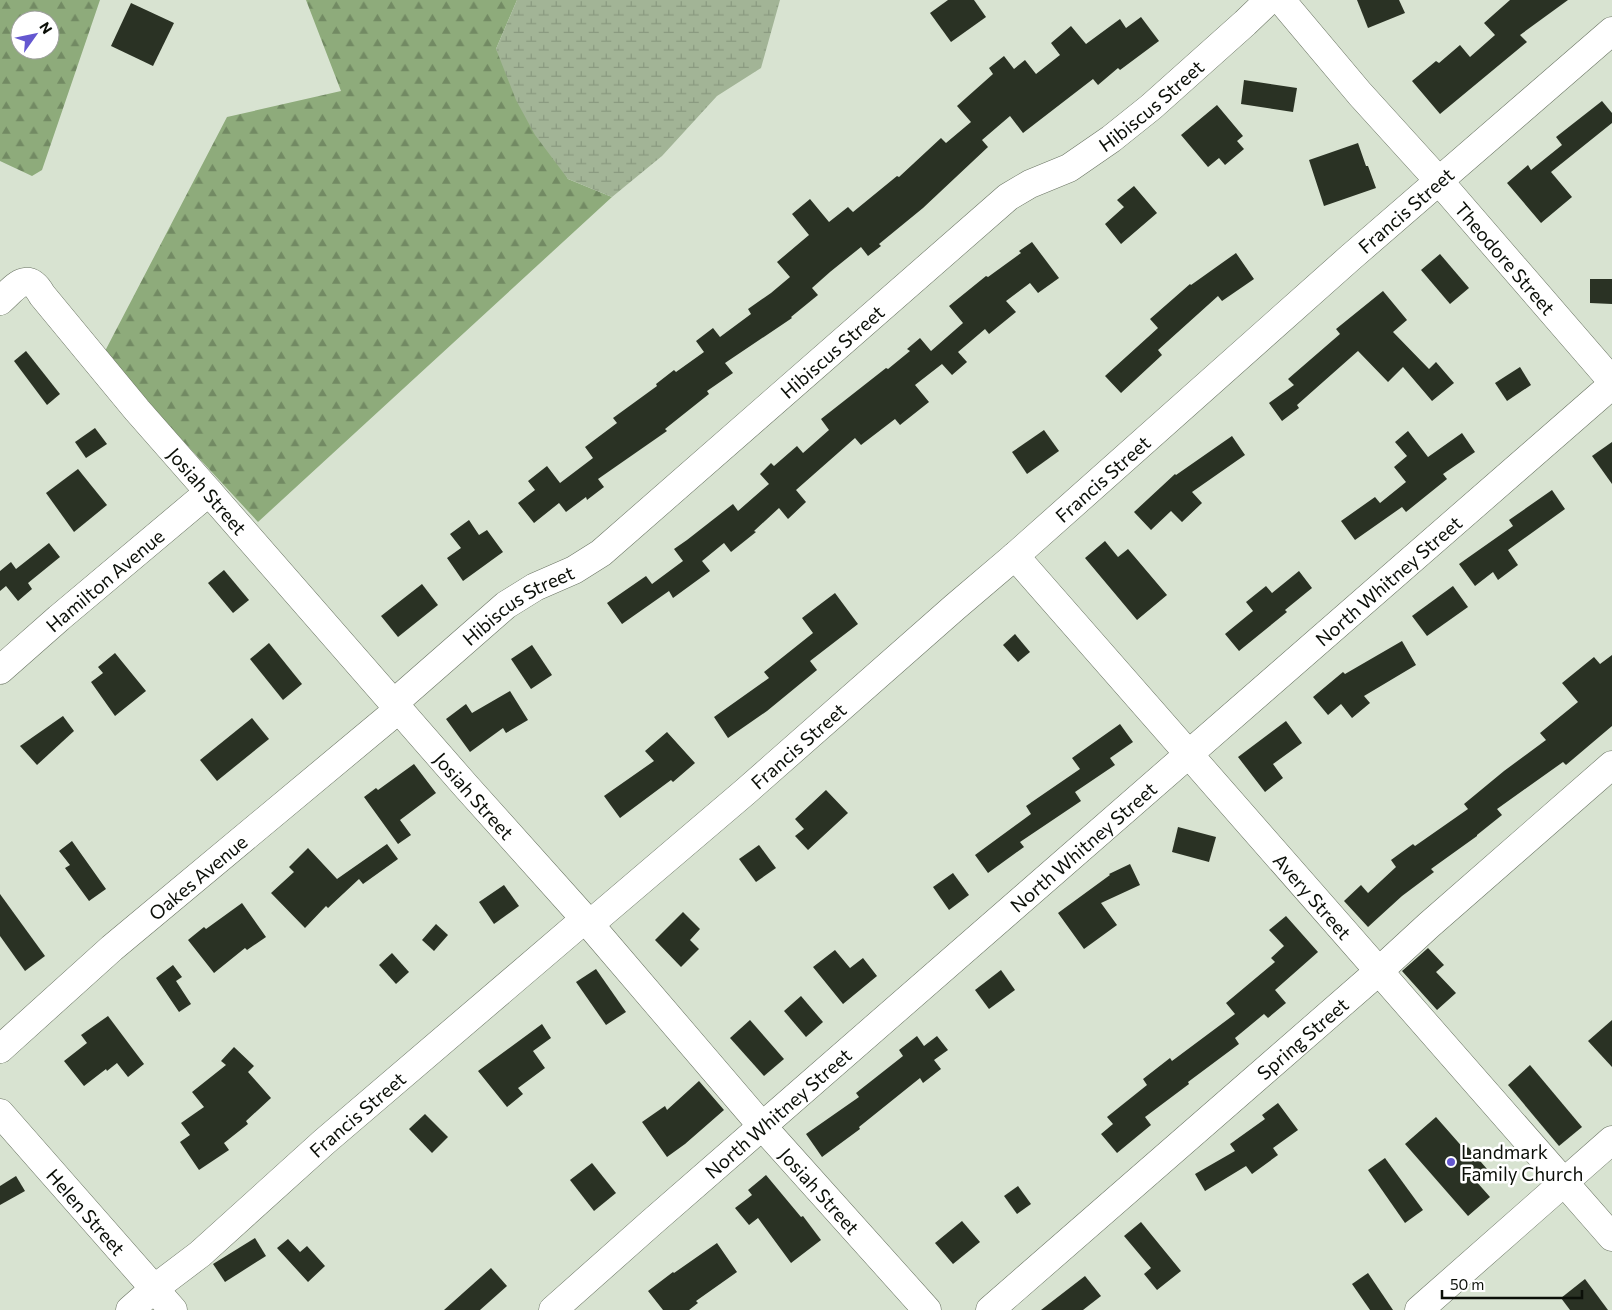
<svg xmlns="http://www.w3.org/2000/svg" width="1612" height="1310" font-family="Commissioner,sans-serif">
	<defs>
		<pattern id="forest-firs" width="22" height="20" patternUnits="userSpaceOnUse" patternTransform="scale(1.25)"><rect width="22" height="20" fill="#8eab7b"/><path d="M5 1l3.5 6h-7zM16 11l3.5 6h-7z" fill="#728a63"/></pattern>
		<pattern id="wetland-marsh" width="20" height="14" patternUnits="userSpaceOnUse" patternTransform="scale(1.25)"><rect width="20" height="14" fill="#a2b496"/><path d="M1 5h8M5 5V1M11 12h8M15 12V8" fill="none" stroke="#8a9a80"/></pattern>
	</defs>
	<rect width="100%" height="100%" fill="#d8e3d1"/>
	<g fill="url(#forest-firs)" fill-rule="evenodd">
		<path d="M0,0H100L42,170L32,176L0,161ZM20,20H50V50H20Z"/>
		<path d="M306,0H517L496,49L568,179L612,197L258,522L123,376L104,353L227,117L341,91Z"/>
	</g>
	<path fill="url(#wetland-marsh)" d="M517,0H780L761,68L717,96L662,156L612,197L568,179L535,135L516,100L496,49Z"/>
	<g fill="#2a3224">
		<path d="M948,0H974L986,17L951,42L930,13Z"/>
		<path d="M1357,0H1399L1405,13L1368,28Z"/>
		<path d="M1510,0H1568L1520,35L1527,42L1440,114L1412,81L1436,61L1439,63L1460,45L1470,57L1495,35L1484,23Z"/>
		<path d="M131,3L174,23L153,66L111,46Z"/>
		<path d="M1141,17L1159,41L1120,70L1118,68L1098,85L1093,79L1023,133L1010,116L982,140L988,147L923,208L879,244L881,246L868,256L861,247L830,272L812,288L818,295L791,317L792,318L725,363L733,373L707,391L709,394L665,429L667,431L598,479L604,487L587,500L586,497L566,512L559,503L534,523L518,503L535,490L528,481L547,466L560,483L593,458L585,447L617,423L613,418L657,386L656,384L674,370L676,372L704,352L696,341L713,328L720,337L751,314L748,309L771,293L790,277L777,262L809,235L792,214L810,199L829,222L848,207L853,212L897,176L899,177L941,138L946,143L971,122L957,106L993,74L989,68L1004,56L1014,69L1025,60L1036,74L1060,55L1051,43L1071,26L1086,44L1120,19L1126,28Z"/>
		<path d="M1244,80L1297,88L1293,112L1241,104Z"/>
		<path d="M1602,101L1612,113V123L1551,172L1572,197L1541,223L1507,183L1528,165L1531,170L1562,145L1556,137Z"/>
		<path d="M1217,105L1243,136L1237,141L1244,149L1225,165L1219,158L1208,167L1181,135Z"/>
		<path d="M1358,143L1366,166H1368L1376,188L1324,206L1309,160Z"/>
		<path d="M1134,186L1157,213L1121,244L1105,224L1124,207L1117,200Z"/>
		<path d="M1032,242L1059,278L1038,293L1030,283L1006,301L1016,312L989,334L985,329L958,352L967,362L952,375L942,364L915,385L929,402L900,425L895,419L861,445L855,438L796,490L806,502L788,519L779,508L754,531L756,532L731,552L724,543L702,561L710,571L673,598L669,591L622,624L607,603L646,576L652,584L683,561L674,549L687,540L733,504L738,511L769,484L760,474L771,463L774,466L797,446L803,453L829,430L821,419L886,368L888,369L910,351L907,349L920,338L931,351L963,323L949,306L986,276L988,277L1021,253L1019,251Z"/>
		<path d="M1236,253L1254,279L1222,301L1218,296L1158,350L1162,355L1121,393L1105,376L1158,328L1150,319L1190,284L1191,285Z"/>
		<path d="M1440,254L1469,288L1450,304L1421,270Z"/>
		<path d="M1590,279H1612V304L1590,303Z"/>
		<path d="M1383,291L1407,320L1393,332L1429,369L1436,362L1454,383L1432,401L1403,367L1388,382L1358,351L1297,405L1299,408L1282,421L1269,403L1294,385L1288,379L1340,334L1336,329Z"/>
		<path d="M26,351L60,394L47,405L14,361Z"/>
		<path d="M1520,367L1531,385L1507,401L1495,383Z"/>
		<path d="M95,428L107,444L86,458L75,442Z"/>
		<path d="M1044,430L1059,451L1027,474L1012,452Z"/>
		<path d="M1408,431L1428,457L1462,433L1475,452L1443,474L1447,479L1406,512L1402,507L1355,540L1341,521L1375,497L1380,503L1406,482L1394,467L1407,456L1395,442Z"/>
		<path d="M1232,436L1245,455L1192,492L1202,503L1182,522L1171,511L1151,530L1134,512L1175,474L1176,475Z"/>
		<path d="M1612,442V484L1592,456Z"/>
		<path d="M78,469L107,505L74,532L46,493Z"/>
		<path d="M1552,490L1565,509L1508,550L1518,565L1498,580L1493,572L1475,586L1459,564L1513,526L1509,520Z"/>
		<path d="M469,520L479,535L487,530L503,552L463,581L447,558L461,548L450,534Z"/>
		<path d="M1105,541L1118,557L1128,549L1167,595L1137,620L1085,558Z"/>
		<path d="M49,543L60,557L28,583L32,589L18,601L6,586L0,591V571L11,562L16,569Z"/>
		<path d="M224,570L249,600L233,613L208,583Z"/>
		<path d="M1299,571L1312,588L1285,610L1287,612L1239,651L1225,634L1253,611L1246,602L1266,586L1272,593Z"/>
		<path d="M422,584L438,605L398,637L381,616Z"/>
		<path d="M1453,586L1468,607L1427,636L1412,616Z"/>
		<path d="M835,593L858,624L810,661L817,670L767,711L728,738L714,717L769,678L764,672L813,633L802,618Z"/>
		<path d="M1015,634L1030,652L1018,662L1003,645Z"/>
		<path d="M1402,641L1416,665L1364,696L1370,703L1352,718L1341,704L1328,715L1313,697L1343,672L1345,674Z"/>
		<path d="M269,643L302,684L283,700L250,659Z"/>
		<path d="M532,645L552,675L531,689L511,659Z"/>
		<path d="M115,653L146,691L115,716L91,682L103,673L98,667Z"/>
		<path d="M1612,655V726L1566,765L1563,762L1497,809L1502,815L1477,835V836L1431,869L1434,872L1402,896L1368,927L1344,901L1361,885L1368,893L1396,867L1391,860L1413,844L1415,846L1468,809L1464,804L1504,771L1546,740L1540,733L1578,702L1562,683L1594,657L1600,664Z"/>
		<path d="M510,691L528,720L506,733L503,728L470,752L446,719L466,704L472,713Z"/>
		<path d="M63,716L74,731L37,765L20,746Z"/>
		<path d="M252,718L269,739L217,781L200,760Z"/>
		<path d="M1286,721L1302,743L1273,764L1283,778L1265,792L1238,757Z"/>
		<path d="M1120,724L1133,742L1110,758L1115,765L1075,792L1081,801L1020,842L1024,847L988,873L975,855L1031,814L1026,806L1080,769L1072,758Z"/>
		<path d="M667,732L695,763L673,782L671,780L620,818L604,796L654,761L645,751Z"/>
		<path d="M414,764L436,793L400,820L411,835L398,844L364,797L376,788L378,790Z"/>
		<path d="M826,790L848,813L808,850L795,836L804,829L795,819Z"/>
		<path d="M1178,827L1216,837L1209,862L1172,852Z"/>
		<path d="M72,841L106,889L89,901L65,868L70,865L59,851Z"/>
		<path d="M387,844L398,859L363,884L359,879L328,908L326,906L305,928L271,893L294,872L289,867L308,848L337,879Z"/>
		<path d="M759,845L776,868L756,882L739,859Z"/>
		<path d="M1130,864L1140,885L1101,903L1117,925L1084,949L1058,913L1110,875L1109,874Z"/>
		<path d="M953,873L969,895L949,910L933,887Z"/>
		<path d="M504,885L519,906L494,924L479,902Z"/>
		<path d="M0,894L45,956L25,971L0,936Z"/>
		<path d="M242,903L266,937L247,950L245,948L214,973L188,940L204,927L206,929Z"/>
		<path d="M683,912L700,929L690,940L699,949L681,967L655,940Z"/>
		<path d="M1286,916L1318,952L1275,990L1286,1003L1268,1018L1264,1014L1235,1038L1239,1044L1188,1082L1189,1084L1145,1117L1151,1125L1117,1153L1101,1134L1113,1124L1107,1117L1147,1085L1143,1079L1170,1058L1172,1061L1235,1014L1226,1003L1275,962L1271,958L1284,946L1269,930Z"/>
		<path d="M436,924L448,935L434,951L422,940Z"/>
		<path d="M1428,948L1444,965L1436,972L1456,993L1437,1010L1402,971Z"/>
		<path d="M835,950L850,968L863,958L877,976L843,1004L813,967Z"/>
		<path d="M392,953L409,972L396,984L379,965Z"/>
		<path d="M173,965L182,977L176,981L191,1004L179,1012L156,978Z"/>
		<path d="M596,969L626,1012L606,1025L576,982Z"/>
		<path d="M1001,970L1015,990L989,1009L975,990Z"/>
		<path d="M801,996L823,1022L806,1037L784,1011Z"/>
		<path d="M108,1016L144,1064L128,1077L117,1063L107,1071L106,1069L84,1086L64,1061L87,1043L81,1035Z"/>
		<path d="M750,1020L784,1059L764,1076L730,1038Z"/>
		<path d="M1612,1020V1067L1588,1041Z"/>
		<path d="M542,1024L551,1038L533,1051L545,1068L518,1088L523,1094L507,1107L478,1071Z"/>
		<path d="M917,1036L924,1046L937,1036L948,1050L934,1060L941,1069L923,1083L920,1078L859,1127L860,1129L822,1157L806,1134L859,1097L856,1093L903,1056L899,1050Z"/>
		<path d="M234,1047L254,1066L248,1072L271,1098L246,1121L248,1124L224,1143L229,1150L199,1170L180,1142L190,1135L181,1123L204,1107L192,1092L226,1065L221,1061Z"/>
		<path d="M1530,1065L1582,1127L1559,1146L1508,1085Z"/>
		<path d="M699,1081L724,1110L685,1144L667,1157L642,1122L665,1106L667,1110Z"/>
		<path d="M1278,1103L1298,1130L1273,1148L1278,1155L1252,1174L1246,1166L1205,1191L1195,1174L1235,1151L1230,1144L1265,1119L1262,1115Z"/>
		<path d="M425,1114L448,1137L432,1153L409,1129Z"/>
		<path d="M1436,1117L1465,1150L1468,1147L1487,1169L1475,1180L1490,1197L1468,1216L1405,1144Z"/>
		<path d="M1385,1158L1423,1210L1405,1223L1368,1170Z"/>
		<path d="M592,1163L616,1193L594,1211L570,1180Z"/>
		<path d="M766,1175L801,1217L803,1216L821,1240L791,1263L758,1218L749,1225L735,1208L752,1195L748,1190Z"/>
		<path d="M16,1176L25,1191L0,1205V1186Z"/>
		<path d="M1018,1186L1031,1204L1017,1214L1004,1196Z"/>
		<path d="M962,1221L980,1242L953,1264L935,1243Z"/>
		<path d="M1141,1222L1181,1271L1157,1290L1144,1274L1151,1268L1124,1236Z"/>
		<path d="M255,1238L266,1256L225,1282L213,1264Z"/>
		<path d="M288,1239L300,1252L307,1246L325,1266L308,1282L277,1248Z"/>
		<path d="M717,1243L737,1272L696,1301L698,1303L689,1310H663L648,1291L673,1272L674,1273Z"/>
		<path d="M491,1268L507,1286L480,1310H444Z"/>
		<path d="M1368,1273L1393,1310H1370L1352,1284Z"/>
		<path d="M1085,1276L1101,1296L1083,1310H1041Z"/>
		<path d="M1585,1279L1608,1310H1570L1561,1298Z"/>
	</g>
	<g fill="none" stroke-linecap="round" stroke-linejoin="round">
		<defs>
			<g id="minor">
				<path id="s1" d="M1281,0L1360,94L1439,181L1612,381"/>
				<path id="s2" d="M0,301C14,289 27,268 42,295L137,410L209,492L464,784L585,919L762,1126L927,1310"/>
				<path id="s3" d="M1015,556L1612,1237"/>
				<path id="s4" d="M0,670L59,618L209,492"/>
				<path id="s5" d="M394,703L506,605L535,587L574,570L601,553L1008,197L1030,184L1069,168L1111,139L1151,107L1245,23L1269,0"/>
				<path id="s6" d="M590,924L745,792L955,607L1015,556L1351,257L1612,31"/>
				<path id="s7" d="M0,1049L112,948L399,709"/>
				<path id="s8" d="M0,1113L173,1310"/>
				<path id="s9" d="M130,1310L155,1288L200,1254L324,1142L585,919"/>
				<path id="s10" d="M553,1310L651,1223L1612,385"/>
				<path id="s11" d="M990,1310L1379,971L1429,925L1612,765"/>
				<path d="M1419,1310L1612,1140"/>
			</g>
		</defs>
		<use href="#minor" stroke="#697362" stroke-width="29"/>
		<use href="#minor" stroke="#fff" stroke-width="28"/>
	</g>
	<circle fill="#6457d0" stroke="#fff" stroke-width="2" cx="1451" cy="1162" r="5"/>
	<g text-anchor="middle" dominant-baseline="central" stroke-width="5" stroke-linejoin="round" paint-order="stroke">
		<g font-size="19" fill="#0b0f08" stroke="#fff">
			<text stroke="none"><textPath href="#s5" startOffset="969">Hibiscus Street</textPath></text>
			<text stroke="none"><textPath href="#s6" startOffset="1084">Francis Street</textPath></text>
			<text stroke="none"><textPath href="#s1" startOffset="342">Theodore Street</textPath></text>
			<text stroke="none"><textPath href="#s5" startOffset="564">Hibiscus Street</textPath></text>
			<text stroke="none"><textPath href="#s6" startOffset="679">Francis Street</textPath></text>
			<text stroke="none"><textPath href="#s2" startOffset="311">Josiah Street</textPath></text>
			<text stroke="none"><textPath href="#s4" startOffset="138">Hamilton Avenue</textPath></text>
			<text stroke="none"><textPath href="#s10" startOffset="1109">North Whitney Street</textPath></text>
			<text stroke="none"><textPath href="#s5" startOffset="159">Hibiscus Street</textPath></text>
			<text stroke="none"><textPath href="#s6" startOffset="274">Francis Street</textPath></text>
			<text stroke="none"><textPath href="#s2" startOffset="716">Josiah Street</textPath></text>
			<text stroke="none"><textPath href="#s10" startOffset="704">North Whitney Street</textPath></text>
			<text stroke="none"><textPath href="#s7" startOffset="262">Oakes Avenue</textPath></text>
			<text stroke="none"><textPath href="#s3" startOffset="452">Avery Street</textPath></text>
			<text stroke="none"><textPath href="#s11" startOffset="414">Spring Street</textPath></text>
			<text stroke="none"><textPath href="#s10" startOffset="299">North Whitney Street</textPath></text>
			<text stroke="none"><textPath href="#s9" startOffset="300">Francis Street</textPath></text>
			<text stroke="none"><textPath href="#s2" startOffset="1241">Josiah Street</textPath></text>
			<text stroke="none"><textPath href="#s8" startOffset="131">Helen Street</textPath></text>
		</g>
		<g font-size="19" fill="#0b0f08" stroke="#fff" text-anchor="start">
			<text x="1461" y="1151">Landmark<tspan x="1461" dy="22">Family Church</tspan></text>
		</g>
	</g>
	<g transform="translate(35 35) rotate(57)"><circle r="24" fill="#ffffff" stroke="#9d9f9c"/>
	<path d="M0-4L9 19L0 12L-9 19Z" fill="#6457d0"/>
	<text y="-8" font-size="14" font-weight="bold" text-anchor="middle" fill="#0b0f08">N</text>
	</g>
	<path d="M1442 1290v8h140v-8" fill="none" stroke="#0b0f08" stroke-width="2.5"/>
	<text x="1450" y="1290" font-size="15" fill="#0b0f08" stroke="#ffffff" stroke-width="4" paint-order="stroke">50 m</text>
</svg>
